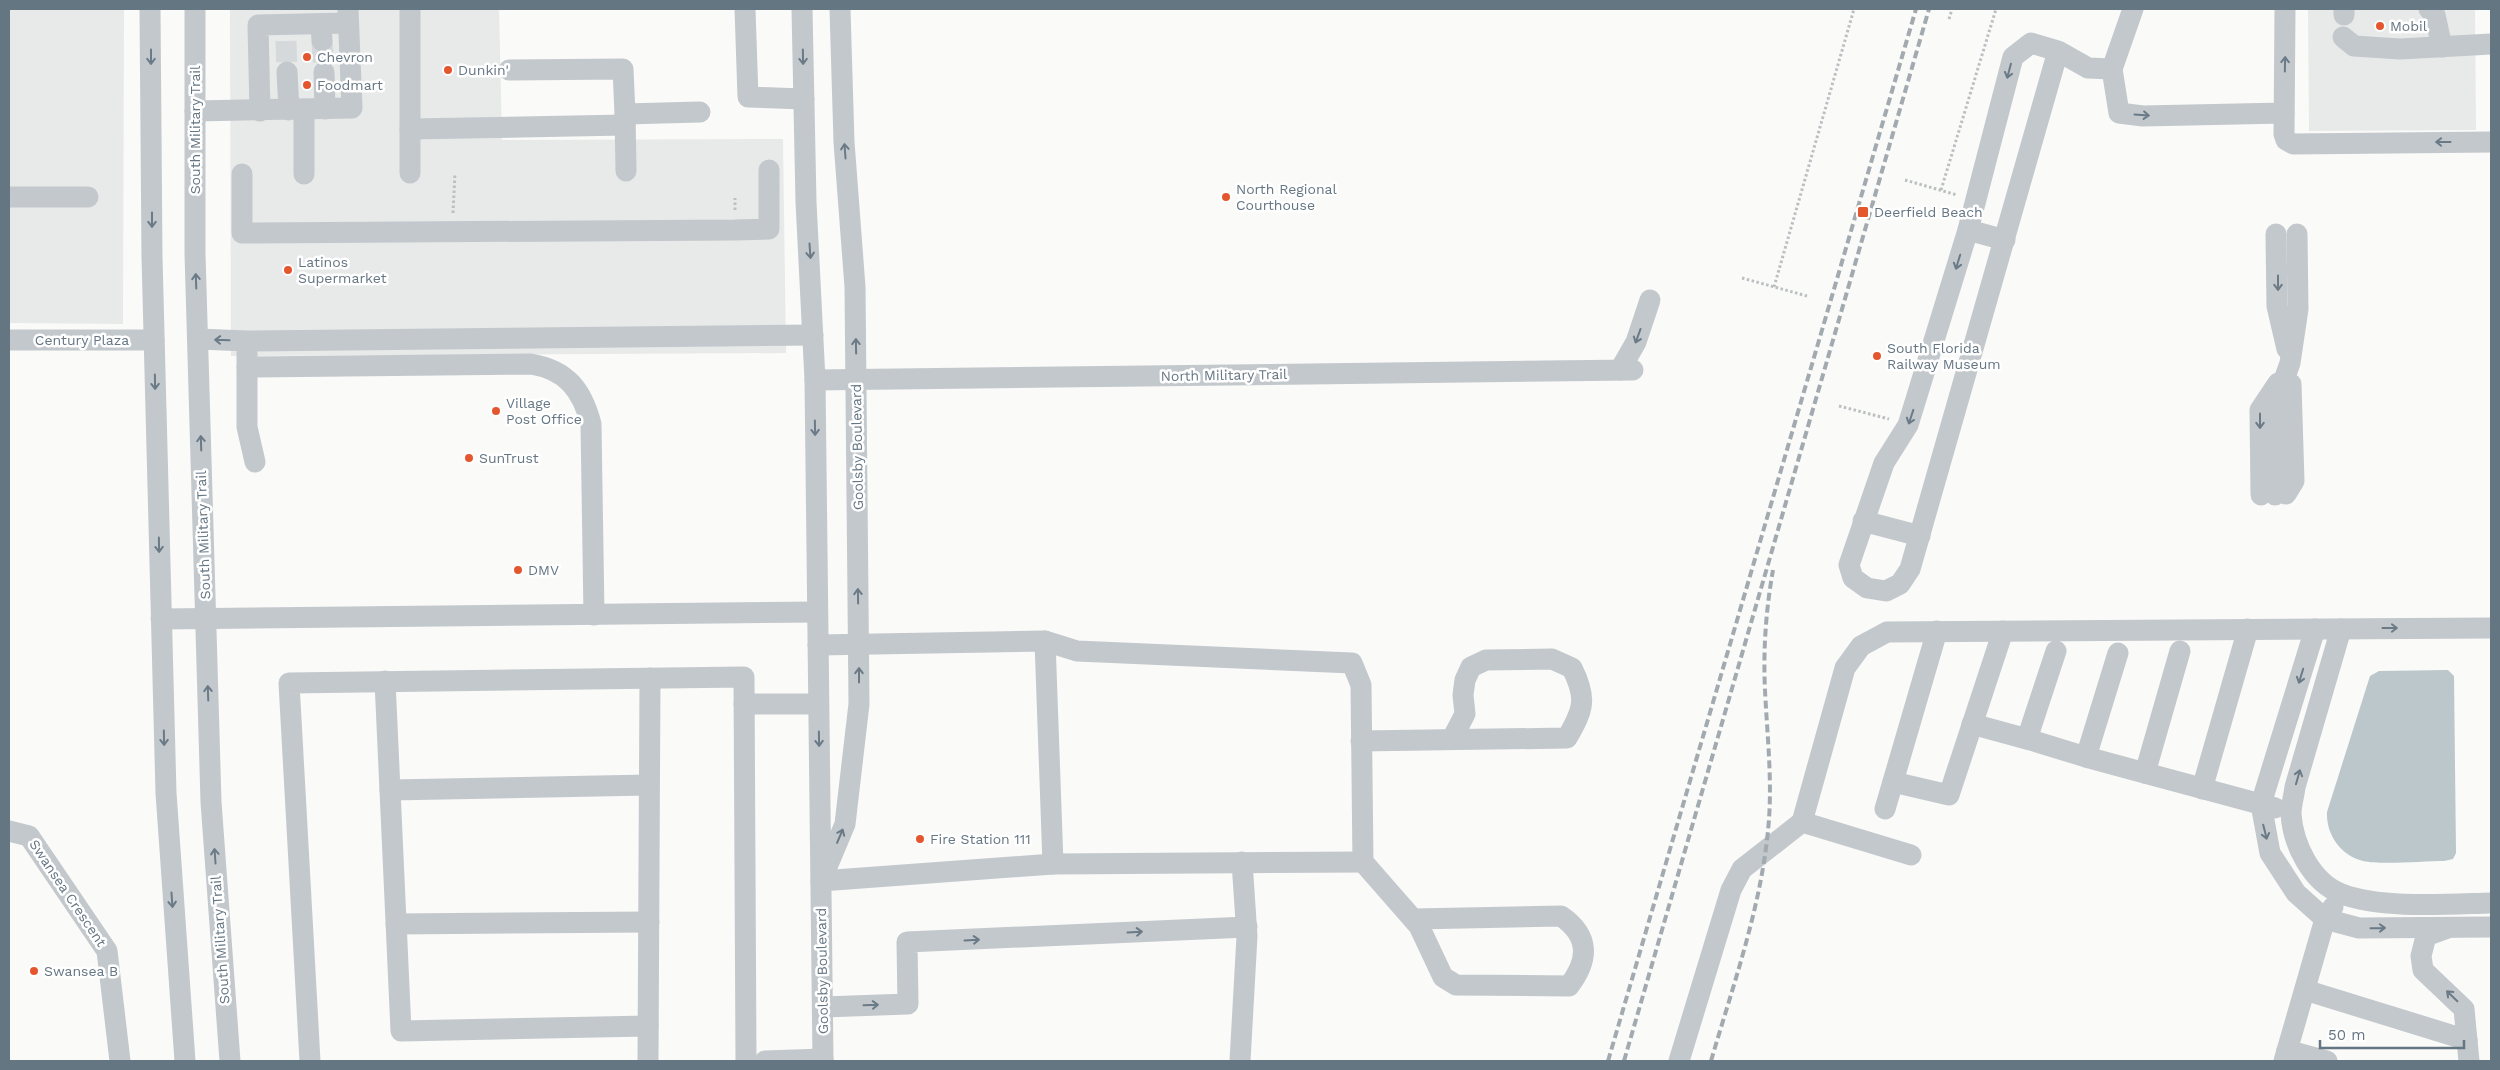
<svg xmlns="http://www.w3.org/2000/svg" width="2500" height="1070" font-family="'Work Sans',sans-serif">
	<rect width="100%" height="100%" fill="#fafaf8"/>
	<g fill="#e8e9e9">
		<path d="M9,9H124L123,324L9,323Z"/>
		<path d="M230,9H499L502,140L783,139L786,353L231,356Z"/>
		<path d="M2308,9H2475L2476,130L2309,131Z"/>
	</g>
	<path fill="#bbc7cb" d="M2448,670L2454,676L2456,853L2453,859L2444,861C2424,861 2381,865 2363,861C2340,855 2326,834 2327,812L2370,676L2379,671Z"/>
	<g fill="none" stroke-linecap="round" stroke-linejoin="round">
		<g stroke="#d5d9db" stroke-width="21" stroke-dasharray="21 11" stroke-linecap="butt">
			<path d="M286,41L287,72"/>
			<path d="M322,41L324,72"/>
		</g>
		<g stroke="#bbbfc2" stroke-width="3" stroke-dasharray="2.5 2.5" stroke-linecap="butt">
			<path d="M1949,19L1952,9"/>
			<path d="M1905,180L1957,195"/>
			<path d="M1941,190L1996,9"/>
			<path d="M735,210V198"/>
			<path d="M453,213L455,173"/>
			<path d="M1742,278L1807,296"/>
			<path d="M1774,287L1854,9"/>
			<path d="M1839,406L1889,419"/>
		</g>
		<g stroke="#c3c8cc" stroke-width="21">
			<path d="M150,9L152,257L166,793L185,1061"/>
			<path d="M195,9V253L211,802L230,1061"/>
			<path d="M410,9V129L625,125"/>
			<path d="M745,9L748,97L804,99"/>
			<path d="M802,9L806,202L815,380L823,1061"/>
			<path d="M2285,9L2284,134L2286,140L2293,144L2491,142"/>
			<path d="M2344,9V15"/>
			<path d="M2429,9L2435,15L2442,47"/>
			<path d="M321,24L322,41"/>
			<path d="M2343,37L2354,46L2400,49L2491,44"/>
			<path d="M2058,51L1910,569L1900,584L1886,591L1867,588L1853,578L1849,565L1884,463L1908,425L1968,230L2013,57L2031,43L2058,51L2088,68L2112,69L2133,9"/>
			<path d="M2112,69L2119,113L2143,116L2284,113"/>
			<path d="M509,70L623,69L625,114L700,112"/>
			<path d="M287,72L289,110"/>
			<path d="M324,72L325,109"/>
			<path d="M195,111L352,108L348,9"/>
			<path d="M260,111L258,25L348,23"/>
			<path d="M625,114L626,171"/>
			<path d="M410,129V173"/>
			<path d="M242,174V233L735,230L769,229V170"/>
			<path d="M304,174V110"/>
			<path d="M9,197H88"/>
			<path d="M1968,230L2005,240"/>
			<path d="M2276,234L2277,306L2287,349"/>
			<path d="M198,339L247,341L813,335"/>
			<path d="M9,340H154"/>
			<path d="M247,353V427L255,462"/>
			<path d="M247,367L531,364C567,370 582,390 591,424L594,615"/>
			<path d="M1620,370L1636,342L1650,300"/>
			<path d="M815,380L1633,370"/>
			<path d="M2286,494L2294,481L2291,384"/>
			<path d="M2261,495L2260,410L2278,383"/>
			<path d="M2275,495L2278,397L2290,363L2298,309L2297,234"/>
			<path d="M1863,521L1920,536"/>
			<path d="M161,619L817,612"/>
			<path d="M2315,629L2261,804L2270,853L2296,893L2325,919L2359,928L2491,927"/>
			<path d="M2341,629L2295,787C2294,796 2291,805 2291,814C2293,845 2312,883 2342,894C2381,909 2449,904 2491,903"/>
			<path d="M1045,641L1053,864L1363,862"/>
			<path d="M818,645L1045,641L1077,651L1352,663L1361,685L1363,862L1419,926L1443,977L1456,985L1569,986C1589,960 1590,936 1561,916L1414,919"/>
			<path d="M385,681L401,1031L648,1026"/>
			<path d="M744,704H818"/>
			<path d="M1972,724L2027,739L2056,651"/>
			<path d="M2027,739L2086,757L2118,653"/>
			<path d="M1361,741L1567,738C1584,709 1587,698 1572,668L1552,659L1486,660L1471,667L1465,680L1463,695L1465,714L1452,739"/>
			<path d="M2086,757L2145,773L2180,651"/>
			<path d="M2145,773L2275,808"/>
			<path d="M1893,782L1949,795L2003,631"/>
			<path d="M2202,789L2248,629"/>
			<path d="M390,790L649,785"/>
			<path d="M1885,809L1937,631"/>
			<path d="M9,831L29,836L107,951L120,1061"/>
			<path d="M1911,855L1802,822L1845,668L1861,646L1887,632L2491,628"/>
			<path d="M824,874L845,824L859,704L855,287L844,142L840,9"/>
			<path d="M821,881L1053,864"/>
			<path d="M396,924L649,922"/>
			<path d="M2448,928L2426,936L2421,956L2423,970L2464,1009L2469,1061"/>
			<path d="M2305,990L2467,1040"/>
			<path d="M823,1007L908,1004L907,942L1247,927"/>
			<path d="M2287,1050L2327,1061"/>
			<path d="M310,1061L289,683L744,677L746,1061"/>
			<path d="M648,1061L650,678"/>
			<path d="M765,1061L823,1059"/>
			<path d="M1240,1061L1247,936L1242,862"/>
			<path d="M1679,1061L1731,890L1742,869L1802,822"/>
			<path d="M2284,1061L2325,919L2333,907"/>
		</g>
		<g stroke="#a2aab0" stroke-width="4" stroke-dasharray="8 4" stroke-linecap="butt">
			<path d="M1608,1061L1916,9"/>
			<path d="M1624,1061L1929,9"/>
			<path d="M1711,1061C1734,982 1763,902 1769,819C1772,776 1767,733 1765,690C1763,650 1766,609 1773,570"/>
		</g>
	</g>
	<defs><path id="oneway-shaft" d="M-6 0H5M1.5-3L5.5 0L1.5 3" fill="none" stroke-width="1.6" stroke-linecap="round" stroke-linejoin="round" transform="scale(1.25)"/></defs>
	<g stroke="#6a7a87">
		<use href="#oneway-shaft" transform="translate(151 57) rotate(90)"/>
		<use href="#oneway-shaft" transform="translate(803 57) rotate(89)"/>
		<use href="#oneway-shaft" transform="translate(2285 64) rotate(-89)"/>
		<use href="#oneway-shaft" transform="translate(2009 71) rotate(105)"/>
		<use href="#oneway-shaft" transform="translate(2142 115) rotate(4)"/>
		<use href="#oneway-shaft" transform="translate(2443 142) rotate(-180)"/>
		<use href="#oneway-shaft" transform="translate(845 151) rotate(-94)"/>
		<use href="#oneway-shaft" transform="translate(152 220) rotate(90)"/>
		<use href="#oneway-shaft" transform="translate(810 251) rotate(86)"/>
		<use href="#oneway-shaft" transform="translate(1958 262) rotate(107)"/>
		<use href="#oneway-shaft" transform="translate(196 281) rotate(-92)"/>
		<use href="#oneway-shaft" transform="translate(2278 283) rotate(90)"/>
		<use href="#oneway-shaft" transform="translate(1638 336) rotate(110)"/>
		<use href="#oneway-shaft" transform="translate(222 340) rotate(-178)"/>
		<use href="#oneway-shaft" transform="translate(856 346) rotate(-91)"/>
		<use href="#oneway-shaft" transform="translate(155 382) rotate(89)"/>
		<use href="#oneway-shaft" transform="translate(1911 417) rotate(108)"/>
		<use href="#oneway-shaft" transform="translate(2260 421) rotate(90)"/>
		<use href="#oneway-shaft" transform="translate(815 428) rotate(89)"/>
		<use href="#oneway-shaft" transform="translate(201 443) rotate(-92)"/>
		<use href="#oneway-shaft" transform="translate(159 545) rotate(89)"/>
		<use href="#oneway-shaft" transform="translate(858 596) rotate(-91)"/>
		<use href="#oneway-shaft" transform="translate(2390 628)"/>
		<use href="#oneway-shaft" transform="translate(859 675) rotate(-90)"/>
		<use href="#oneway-shaft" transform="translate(2301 676) rotate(107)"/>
		<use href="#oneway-shaft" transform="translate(208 693) rotate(-92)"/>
		<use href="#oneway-shaft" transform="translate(164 738) rotate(89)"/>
		<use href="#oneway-shaft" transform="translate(819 739) rotate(89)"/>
		<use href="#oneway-shaft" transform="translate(2298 777) rotate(-74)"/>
		<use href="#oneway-shaft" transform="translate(2265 832) rotate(76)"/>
		<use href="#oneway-shaft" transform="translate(840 836) rotate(-67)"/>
		<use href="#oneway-shaft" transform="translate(215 856) rotate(-94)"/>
		<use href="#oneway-shaft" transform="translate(172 900) rotate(86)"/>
		<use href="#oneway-shaft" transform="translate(2378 928) rotate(-1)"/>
		<use href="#oneway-shaft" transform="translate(1135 932) rotate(-3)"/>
		<use href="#oneway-shaft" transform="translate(972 940) rotate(-3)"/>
		<use href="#oneway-shaft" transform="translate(2452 996) rotate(-136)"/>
		<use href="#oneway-shaft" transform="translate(871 1005) rotate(-2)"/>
	</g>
	<g fill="#e4572e" stroke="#fff" stroke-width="2">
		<circle cx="2380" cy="26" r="5"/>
		<circle cx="307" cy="57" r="5"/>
		<circle cx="448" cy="70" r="5"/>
		<circle cx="307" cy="85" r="5"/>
		<circle cx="1226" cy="197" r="5"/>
		<rect x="1857" y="206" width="12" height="12" rx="2.5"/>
		<circle cx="288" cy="270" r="5"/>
		<circle cx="1877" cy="356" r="5"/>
		<circle cx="496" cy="411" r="5"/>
		<circle cx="469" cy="458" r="5"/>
		<circle cx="518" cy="570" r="5"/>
		<circle cx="920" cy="839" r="5"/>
		<circle cx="34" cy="971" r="5"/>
	</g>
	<g text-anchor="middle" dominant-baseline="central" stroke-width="5" stroke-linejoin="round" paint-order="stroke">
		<g font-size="14" fill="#657683" stroke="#fff" text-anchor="start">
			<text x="2390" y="26">Mobil</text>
			<text x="317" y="57">Chevron</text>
			<text x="458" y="70">Dunkin'</text>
			<text x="317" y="85">Foodmart</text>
			<text x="1236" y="189">North Regional<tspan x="1236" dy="16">Courthouse</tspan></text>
			<text x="1874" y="212">Deerfield Beach</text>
			<text x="298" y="262">Latinos<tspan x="298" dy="16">Supermarket</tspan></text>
			<text x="1887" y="348">South Florida<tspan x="1887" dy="16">Railway Museum</tspan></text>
			<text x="506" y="403">Village<tspan x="506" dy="16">Post Office</tspan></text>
			<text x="479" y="458">SunTrust</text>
			<text x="528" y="570">DMV</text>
			<text x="930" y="839">Fire Station 111</text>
			<text x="44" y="971">Swansea B</text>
		</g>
		<g font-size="14" fill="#657683" stroke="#fff">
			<text transform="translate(195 130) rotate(-90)">South Military Trail</text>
			<text x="82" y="340">Century Plaza</text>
			<text transform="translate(1224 375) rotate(-1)">North Military Trail</text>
			<text transform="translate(857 447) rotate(-91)">Goolsby Boulevard</text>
			<text transform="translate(203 535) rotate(-92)">South Military Trail</text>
			<text transform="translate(68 893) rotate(56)">Swansea Crescent</text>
			<text transform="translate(220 940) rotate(-94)">South Military Trail</text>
			<text transform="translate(822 971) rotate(-91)">Goolsby Boulevard</text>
		</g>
	</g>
	<rect width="2500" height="1070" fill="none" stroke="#657683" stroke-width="20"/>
	<path d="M2320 1040v8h144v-8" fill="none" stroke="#657683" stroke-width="2.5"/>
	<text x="2328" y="1040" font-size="15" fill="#657683" stroke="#ffffff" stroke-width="4" paint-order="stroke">50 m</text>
</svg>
